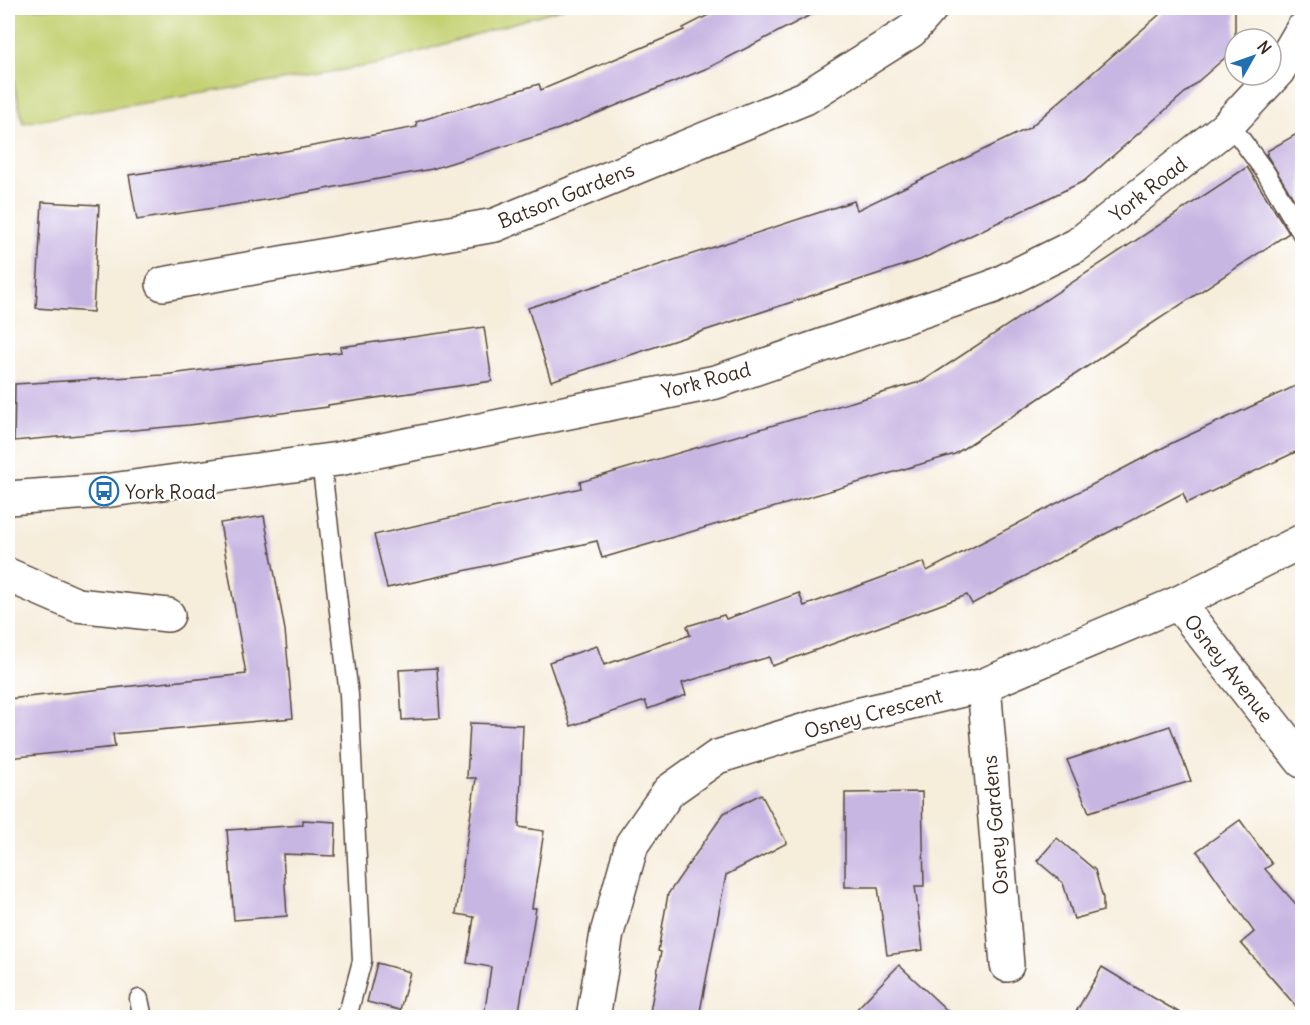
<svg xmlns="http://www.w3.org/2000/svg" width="1310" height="1025" font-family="Delius,sans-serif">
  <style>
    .green { fill: #c4d173; stroke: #807e48; stroke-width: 1.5 }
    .building { fill: #c7b5e2 }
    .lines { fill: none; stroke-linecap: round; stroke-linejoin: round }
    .service-casing { stroke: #57473a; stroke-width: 21 }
    .minor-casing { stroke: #57473a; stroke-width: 36 }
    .service { stroke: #fff; stroke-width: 18 }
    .minor { stroke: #fff; stroke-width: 33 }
    .labels { text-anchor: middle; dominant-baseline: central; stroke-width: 4.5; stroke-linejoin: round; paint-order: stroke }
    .street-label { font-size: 20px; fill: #3b2a1e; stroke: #fff }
    .poi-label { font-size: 20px; fill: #3b2a1e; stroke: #fff; text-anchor: start }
  </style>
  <rect width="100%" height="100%" fill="#fff"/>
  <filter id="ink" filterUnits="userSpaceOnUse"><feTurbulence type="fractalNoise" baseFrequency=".0167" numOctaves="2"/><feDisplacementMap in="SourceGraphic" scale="12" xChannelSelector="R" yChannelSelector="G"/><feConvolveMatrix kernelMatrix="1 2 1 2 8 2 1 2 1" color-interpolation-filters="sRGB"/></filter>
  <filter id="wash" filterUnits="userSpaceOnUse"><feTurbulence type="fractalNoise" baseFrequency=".008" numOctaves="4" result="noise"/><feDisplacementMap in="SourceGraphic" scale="24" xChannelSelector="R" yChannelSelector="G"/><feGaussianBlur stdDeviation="1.35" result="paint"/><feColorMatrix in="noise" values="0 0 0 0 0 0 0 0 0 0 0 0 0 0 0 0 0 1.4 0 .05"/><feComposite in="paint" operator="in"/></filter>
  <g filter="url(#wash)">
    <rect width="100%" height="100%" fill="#f6eddb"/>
    <!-- green -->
    <polygon class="green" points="8,8 563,8 379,64 23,123 8,58"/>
    <g id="blocks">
      <!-- building -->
      <g class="building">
        <polygon points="722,8 824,8 710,67 559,129 432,169 271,199 137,220 129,175 264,155 417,127 416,122 539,84 541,90 684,30 683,28"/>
        <polygon points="1167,8 1235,8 1235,49 1084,181 920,260 551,381 528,308 854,201 857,210 1029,128"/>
        <polygon points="1302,131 1302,213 1266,154 1268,153 1267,151"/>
        <polygon points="1247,167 1289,233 955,454 602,558 597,541 387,588 374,535 581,488 580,482 923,381"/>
        <polygon points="42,202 99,205 93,312 36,308"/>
        <polygon points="484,327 492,381 328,405 328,407 189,425 14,441 15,384 163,375 341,352 340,347"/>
        <polygon points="1302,383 1302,449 1187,503 1183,493 972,604 967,595 772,666 769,657 682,683 686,695 648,709 645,701 571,726 549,662 597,646 604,665 690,635 687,626 724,615 726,619 799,593 804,606 924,562 927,571 1174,442"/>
        <polygon points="264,516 285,630 293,718 113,734 115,747 8,758 8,699 246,674 220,523"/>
        <polygon points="437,668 440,718 402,720 399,670"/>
        <polygon points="470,723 523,725 519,827 544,831 532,908 536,908 518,1017 484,1017 491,967 467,963 474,917 456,914 476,778 467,778"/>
        <polygon points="1170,726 1191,781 1089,812 1067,760"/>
        <polygon points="922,792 924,886 915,886 923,950 887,955 878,887 845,887 845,793"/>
        <polygon points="761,794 787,843 726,875 699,1017 649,1017 661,952 658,951 668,894 724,813"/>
        <polygon points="303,820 336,822 335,856 283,854 287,916 234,920 227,830 303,825"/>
        <polygon points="1240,820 1272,864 1265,869 1302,911 1302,1013 1241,943 1254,932 1197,851"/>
        <polygon points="1057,838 1095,870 1103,898 1103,911 1074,919 1063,883 1037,861"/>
        <polygon points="377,963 410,972 400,1010 367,1002"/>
        <polygon points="899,965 954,1017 849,1017"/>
        <polygon points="1102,967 1140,990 1187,1017 1073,1017"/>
      </g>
    </g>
  </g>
  <g filter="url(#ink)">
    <use href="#blocks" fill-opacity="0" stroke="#57473a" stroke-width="1.5"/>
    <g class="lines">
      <!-- service casing -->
      <g class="service-casing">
        <g id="service">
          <polyline points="1229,123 1266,173 1302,234"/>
          <polyline points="321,461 349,695 362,961 349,1010 343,1018"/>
          <polyline points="139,999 143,1018"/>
        </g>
      </g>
      <!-- minor casing -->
      <g class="minor-casing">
        <g id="minor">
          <polyline points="163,284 495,225 805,98 911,31 931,8"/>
          <polyline points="8,498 104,491 338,459 716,382 992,287 1077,245 1225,128 1278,71 1302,30"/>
          <polyline points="8,575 77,605 168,615"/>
          <polyline points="1178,603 1302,761"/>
          <polyline points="984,685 1007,965"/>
          <polyline points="593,1018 607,933 632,844 669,791 717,757 848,717 984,685 1178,603 1302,541"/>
        </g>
      </g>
      <!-- service -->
      <use href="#service" class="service"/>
      <!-- minor -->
      <use href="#minor" class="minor"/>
    </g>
  </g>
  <!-- icons -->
  <defs>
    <g id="bus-ring" transform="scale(1.5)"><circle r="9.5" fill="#fff" stroke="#1f6fb2" stroke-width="1.5"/><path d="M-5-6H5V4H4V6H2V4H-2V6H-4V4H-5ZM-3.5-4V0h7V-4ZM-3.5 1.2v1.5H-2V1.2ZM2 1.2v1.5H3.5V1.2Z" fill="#1f6fb2"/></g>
  </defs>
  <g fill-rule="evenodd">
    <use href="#bus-ring" x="104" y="491"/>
  </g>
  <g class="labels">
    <!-- street labels -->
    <g class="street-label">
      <text transform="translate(1148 189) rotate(-38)">York Road</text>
      <text transform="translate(566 195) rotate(-22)">Batson Gardens</text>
      <text transform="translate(706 380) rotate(-15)">York Road</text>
      <text transform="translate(1229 668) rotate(52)">Osney Avenue</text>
      <text transform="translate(873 713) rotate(-15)">Osney Crescent</text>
      <text transform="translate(995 825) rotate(-95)">Osney Gardens</text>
    </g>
    <!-- poi labels -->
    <g class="poi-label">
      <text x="125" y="491">York Road</text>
    </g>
  </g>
  <!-- margin -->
  <rect width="1310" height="1025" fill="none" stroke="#fff" stroke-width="30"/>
  <!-- north arrow -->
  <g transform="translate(1253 57) rotate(50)"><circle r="28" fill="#ffffff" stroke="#b1aaa5" stroke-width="1.5"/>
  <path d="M0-4.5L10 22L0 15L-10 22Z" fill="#1f6fb2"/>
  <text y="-9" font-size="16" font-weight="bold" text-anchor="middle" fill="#3b2a1e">N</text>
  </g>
</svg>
